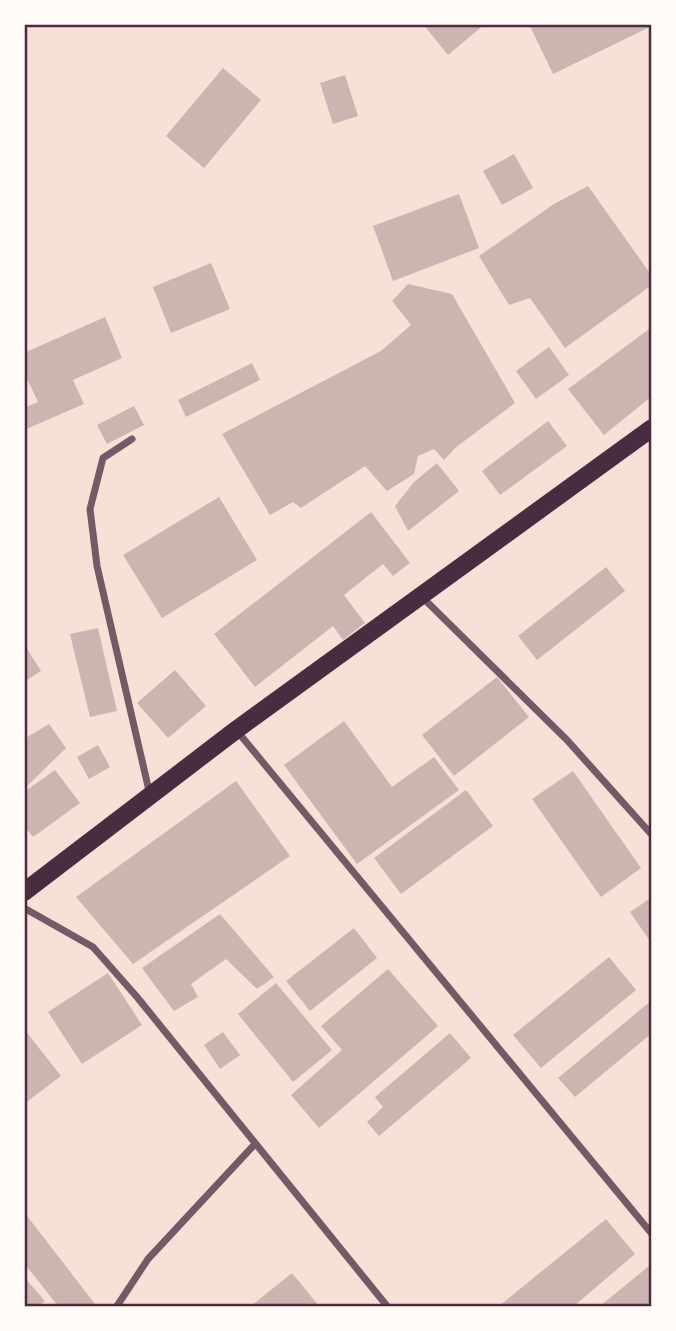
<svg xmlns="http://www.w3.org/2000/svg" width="676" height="1331" font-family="Quicksand,sans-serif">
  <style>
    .building { fill: #ccb4b1 }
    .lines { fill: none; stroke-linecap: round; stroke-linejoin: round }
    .minor { stroke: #755966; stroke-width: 7 }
    .primary { stroke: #4a2c40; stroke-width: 18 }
    .neatline { fill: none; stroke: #4a2c40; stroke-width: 2.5 }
  </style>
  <rect width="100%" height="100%" fill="#f7e1d7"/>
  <!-- building -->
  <g class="building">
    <polygon points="423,24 485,24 448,55"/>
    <polygon points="529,24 652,24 652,26 553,74"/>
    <polygon points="223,68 261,100 204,168 166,136"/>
    <polygon points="345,75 358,116 333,124 320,83"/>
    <polygon points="514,154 533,188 502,205 483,171"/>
    <polygon points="588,186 652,276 652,285 565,348 530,298 509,305 479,256 554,204"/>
    <polygon points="459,194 479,248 393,281 373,226"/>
    <polygon points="211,263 230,309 171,333 153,287"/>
    <polygon points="408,284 452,294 515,403 455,448 444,460 434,449 418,456 414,474 387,491 365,466 301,508 293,502 270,515 222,434 381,351 411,325 392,301"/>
    <polygon points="105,317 122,358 73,380 84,404 24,430 24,408 38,402 24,372 24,353"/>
    <polygon points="652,327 652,396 604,435 568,389"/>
    <polygon points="549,347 569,375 536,399 516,371"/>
    <polygon points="252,363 260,380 186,417 178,400"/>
    <polygon points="134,406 144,425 107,444 97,425"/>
    <polygon points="548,421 567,446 500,495 482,471"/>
    <polygon points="437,463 459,491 408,531 395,506 414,482"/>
    <polygon points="219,497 257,560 162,618 123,555"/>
    <polygon points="371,512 410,563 393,576 383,564 344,595 365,623 343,640 333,626 255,687 214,634"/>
    <polygon points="606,567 625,591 537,660 518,636"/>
    <polygon points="98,628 117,711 90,717 70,634"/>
    <polygon points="24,644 41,671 24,682"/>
    <polygon points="175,670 206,706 168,738 137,703"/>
    <polygon points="497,677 529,717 454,776 422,735"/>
    <polygon points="344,721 392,787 434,757 459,790 357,864 284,765"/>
    <polygon points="49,724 66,748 24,789 24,739"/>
    <polygon points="98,745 110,767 89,779 77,757"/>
    <polygon points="55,770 80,803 33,837 24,826 24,792"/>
    <polygon points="573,771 641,868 601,897 532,799"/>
    <polygon points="236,781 290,856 133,964 76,897"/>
    <polygon points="466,790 493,826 401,894 374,858"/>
    <polygon points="652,897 652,944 630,912"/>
    <polygon points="220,914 274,977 257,989 226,959 191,984 198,997 174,1011 142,968"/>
    <polygon points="354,928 377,958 310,1011 286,981"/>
    <polygon points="609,957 636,990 541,1068 513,1035"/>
    <polygon points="388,969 438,1026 319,1128 291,1095 342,1050 321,1026"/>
    <polygon points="108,973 142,1025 82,1064 48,1012"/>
    <polygon points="276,983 332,1050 293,1082 238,1014"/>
    <polygon points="652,1000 652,1033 575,1097 558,1078"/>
    <polygon points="24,1029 61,1076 24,1104"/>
    <polygon points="223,1032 240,1055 220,1069 204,1045"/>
    <polygon points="450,1033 471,1058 379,1136 367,1122 383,1107 375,1097"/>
    <polygon points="24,1212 95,1304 92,1306 58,1306 24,1263"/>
    <polygon points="606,1219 635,1254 574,1306 499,1306"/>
    <polygon points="649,1266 652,1269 652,1306 600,1306"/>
    <polygon points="292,1273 319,1306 251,1306"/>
    <polygon points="24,1277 45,1301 39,1306 24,1306"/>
  </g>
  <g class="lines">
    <!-- minor -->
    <g class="minor">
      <polyline points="132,439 103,458 90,509 97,566 150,795"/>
      <polyline points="421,596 567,740 652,835"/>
      <polyline points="237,731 652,1234"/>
      <polyline points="24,908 93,947 137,997 387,1306"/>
      <polyline points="117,1306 148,1259 255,1144"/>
    </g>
    <!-- primary -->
    <polyline class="primary" points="24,892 236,730 652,428"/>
  </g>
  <!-- border -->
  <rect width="676" height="1331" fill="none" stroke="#fffaf5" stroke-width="52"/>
  <rect x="26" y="26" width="624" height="1279" class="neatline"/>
</svg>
